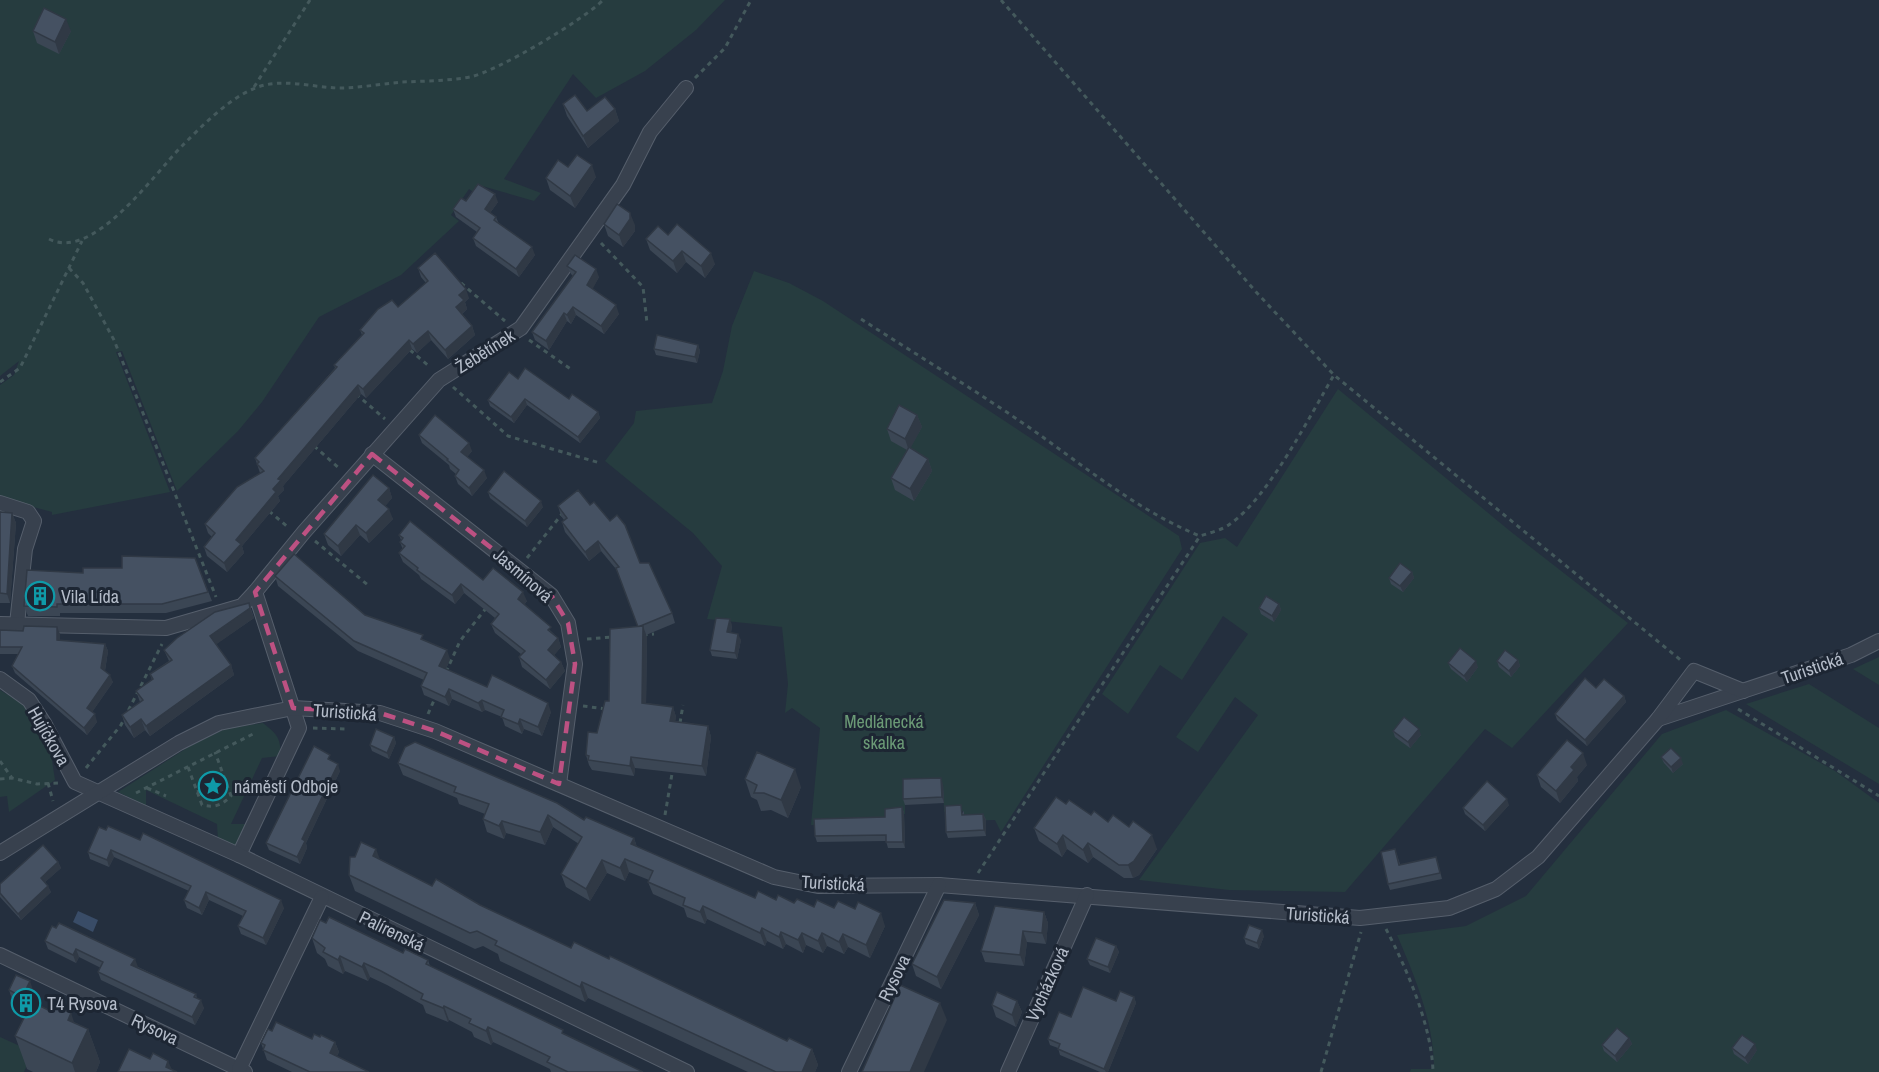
<svg xmlns="http://www.w3.org/2000/svg" width="1879" height="1072" font-family="'Archivo Narrow',sans-serif">
  <style>
    .green { fill: #263c3f }
    .water { fill: #394c67 }
    .lines { fill: none; stroke-linecap: round; stroke-linejoin: round }
    .minor-casing { stroke: #565f6c; stroke-width: 16 }
    .path { stroke: #44595c; stroke-width: 3; stroke-dasharray: 4.5 4.5; stroke-linecap: butt }
    .minor { stroke: #38414e; stroke-width: 14 }
    .wall { fill: #3b4654 }
    .shaded-wall { fill: #303945 }
    .building { fill: #455162; stroke: #303945; stroke-width: 1.5 }
    .marked { fill: none; stroke: #bd5182; stroke-width: 4.5; stroke-dasharray: 12 8; stroke-linejoin: round }
    .labels { text-anchor: middle; dominant-baseline: central; stroke-width: 6; stroke-linejoin: round; paint-order: stroke }
    .street-label { font-size: 18px; fill: #b4bcc9; stroke: #1d2633 }
    .poi-label { font-size: 18px; fill: #b4bcc9; stroke: #1d2633; text-anchor: start }
    .park-label { font-size: 18px; fill: #6b9a76; stroke: #1d2633 }
  </style>
  <rect width="100%" height="100%" fill="#242f3e"/>
  <!-- green -->
  <g class="green">
    <polygon points="0,0 725,0 696,30 645,71 596,98 573,74 504,179 541,193 534,201 482,186 476,194 469,189 451,215 459,221 401,275 319,317 262,402 238,431 177,491 122,351 116,352 170,492 52,515 52,512 0,498 0,385 14,375 19,361 0,376"/>
    <polygon points="754,271 789,283 823,301 1179,536 1182,549 1001,832 995,820 964,821 963,811 944,812 943,785 905,786 905,814 888,814 881,824 811,825 820,728 792,708 785,713 788,684 782,627 707,619 722,566 693,533 605,461 634,423 636,411 712,403 723,371 732,326"/>
    <polygon points="1338,389 1510,531 1628,623 1512,748 1485,729 1345,892 1229,890 1139,880 1258,715 1235,697 1198,752 1176,737 1248,634 1223,616 1182,680 1160,665 1128,714 1102,694 1200,543 1225,538 1237,547"/>
    <polygon points="1879,657 1879,685 1853,669"/>
    <polygon points="1809,684 1879,728 1879,784 1746,704"/>
    <polygon points="0,690 26,706 50,748 55,780 9,812 7,796 0,797"/>
    <path d="M1726 710 1835 771 1879 803V1072H1410L1411 1069H1434C1434 1022 1415 977 1397 935L1466 926 1526 896 1662 734Z"/>
    <path d="M263 723C276 733 282 739 280 756L262 758 231 824H247L234 848 218 840 217 824 146 790V806L118 792 190 746 225 729Z"/>
    <polygon points="0,1037 33,1052 24,1072 0,1072"/>
  </g>
  <!-- water -->
  <polygon class="water" points="78,911 98,920 93,932 73,922"/>
  <g class="lines">
    <!-- minor casing -->
    <g class="minor-casing">
      <g id="minor">
        <polyline points="372,454 551,595 568,623 575,664 559,784"/>
        <polyline points="0,503 28,512 34,521 25,549 17,624"/>
        <polyline points="255,592 304,532 439,380 521,328 623,185 650,132 686,88"/>
        <polyline points="0,624 166,628 242,606 255,592 299,728 239,855"/>
        <polyline points="0,679 29,700 44,723 75,782 239,855 687,1072"/>
        <polyline points="1658,719 1851,655 1879,641"/>
        <polyline points="0,853 179,743 219,723 293,708 380,713 435,731 774,877 818,886 939,885 1360,918 1449,908 1496,889 1538,857 1658,719 1694,671 1743,691"/>
        <polyline points="0,955 245,1072"/>
        <polyline points="239,1069 322,897"/>
        <polyline points="849,1072 939,885"/>
        <polyline points="1008,1072 1087,895"/>
      </g>
    </g>
    <!-- path -->
    <g class="path">
      <polyline points="1001,0 1257,293 1334,375 1683,662"/>
      <polyline points="695,78 725,48 751,0"/>
      <polyline points="254,87 310,0"/>
      <path d="M49 239C93 262 154 174 182 146 202 126 227 100 253 89 279 77 310 87 338 88 359 88 381 84 402 82 424 81 448 81 470 77 496 72 585 19 603 0"/>
      <polyline points="601,243 643,287 647,323"/>
      <polyline points="69,268 83,283 114,340 216,597"/>
      <polyline points="461,283 505,321"/>
      <path d="M861 319C917 355 975 390 1030 428 1084 466 1138 511 1200 536 1209 533 1222 530 1230 524 1269 497 1309 417 1334 375"/>
      <polyline points="529,340 572,370"/>
      <polyline points="410,350 430,367"/>
      <polyline points="0,382 20,368 82,241"/>
      <polyline points="453,387 508,436 600,463"/>
      <polyline points="356,394 385,419"/>
      <polyline points="314,446 340,469"/>
      <polyline points="269,511 289,528"/>
      <polyline points="315,541 369,586"/>
      <polyline points="527,558 562,514"/>
      <polyline points="643,635 654,634"/>
      <polyline points="587,639 613,637"/>
      <polyline points="446,672 460,641 487,607"/>
      <polyline points="583,706 606,709"/>
      <polyline points="1738,709 1879,796"/>
      <polyline points="428,714 435,698"/>
      <polyline points="680,723 683,705"/>
      <polyline points="313,728 348,729"/>
      <polyline points="0,761 12,778 37,784 59,783"/>
      <path d="M188 767 202 805C215 808 222 805 231 796L215 752"/>
      <polyline points="86,768 121,725 162,644"/>
      <polyline points="0,779 12,778"/>
      <polyline points="48,783 53,801"/>
      <polyline points="147,788 166,796"/>
      <polyline points="197,792 225,781"/>
      <polyline points="136,793 253,734"/>
      <polyline points="665,815 673,768"/>
      <polyline points="978,873 1200,536"/>
      <path d="M1386 929C1407 969 1432 1027 1433 1072"/>
      <polyline points="1321,1072 1361,932"/>
    </g>
    <!-- minor -->
    <use href="#minor" class="minor"/>
  </g>
  <!-- wall -->
  <g class="wall">
    <polygon points="33,31 71,31 59,54 37,43"/>
    <polygon points="563,104 587,111 615,109 619,121 588,148 567,116"/>
    <polygon points="568,167 596,177 575,208 550,190 546,178"/>
    <polygon points="466,201 498,202 490,213 496,217 499,224 535,255 519,277 476,246 473,238 477,232 456,217 453,209"/>
    <polygon points="604,224 635,225 635,231 623,247 608,236"/>
    <polygon points="668,235 715,264 705,278 686,262 677,273 650,250 646,239"/>
    <polygon points="567,266 599,277 592,289 619,314 604,334 576,315 571,324 567,321 549,350 535,340 532,332 573,276 571,274"/>
    <polygon points="418,268 469,298 465,302 467,309 462,314 472,326 475,335 448,359 431,340 417,353 412,349 366,398 361,394 283,486 284,490 278,496 280,501 242,546 244,553 227,572 207,556 204,547 212,537 208,533 205,524 260,473 255,458 335,368 334,365 362,335 360,330 398,307 426,283 421,277"/>
    <polygon points="698,345 700,351 697,363 656,355 654,349"/>
    <polygon points="518,379 569,399 598,412 600,418 580,443 527,405 514,423 490,406 488,400"/>
    <polygon points="917,415 922,427 910,448 928,459 932,471 914,501 895,490 891,478 907,450 891,441 887,429"/>
    <polygon points="419,435 472,451 467,457 487,478 472,496 458,484 455,476 456,474 450,469 449,465 422,443"/>
    <polygon points="389,488 392,498 385,506 393,519 369,543 360,535 341,556 328,545 324,534"/>
    <polygon points="488,492 543,507 527,527 490,498"/>
    <polygon points="590,505 640,563 672,613 675,623 646,635 647,637 646,703 673,707 676,717 675,721 708,726 711,737 706,776 635,768 634,776 592,770 589,765 586,755 597,733 638,627 616,569 601,551 589,561 565,532 562,522 564,520 561,516 558,506"/>
    <polygon points="0,512 12,513 16,523 10,603 0,603"/>
    <polygon points="399,535 483,580 527,601 524,605 558,638 561,647 554,655 561,662 565,671 550,689 522,667 519,657 521,654 495,633 491,624 495,618 464,593 455,604 421,579 419,575 403,562 399,553 403,550 400,542 401,540"/>
    <polygon points="195,558 212,601 166,613 60,613 60,616 28,616 24,606 122,568"/>
    <polygon points="1412,572 1414,578 1403,592 1391,584 1389,578"/>
    <polygon points="275,576 425,641 450,659 446,669 487,687 551,712 542,736 524,729 522,734 505,726 502,717 485,710 482,712 452,699 449,706 424,695 421,686 424,680 358,651 278,586"/>
    <polygon points="249,603 254,618 216,644 231,665 234,675 150,736 145,730 134,738 125,725 122,715 140,702 136,691 152,680 150,674 169,661 164,650"/>
    <polygon points="1279,604 1281,610 1274,622 1261,614 1259,608"/>
    <polygon points="732,625 731,633 741,640 737,659 712,656 710,650"/>
    <polygon points="0,630 60,634 60,640 105,644 108,651 105,671 113,682 92,712 97,722 87,735 15,673 12,666 18,654 0,654"/>
    <polygon points="1518,660 1520,666 1511,677 1499,667 1497,661"/>
    <polygon points="1448,663 1478,667 1467,682 1451,669"/>
    <polygon points="1596,688 1624,696 1626,702 1587,746 1557,720 1555,714"/>
    <polygon points="1393,731 1421,735 1410,748 1395,737"/>
    <polygon points="394,737 396,743 389,759 372,751 370,745"/>
    <polygon points="1661,757 1683,764 1673,773 1664,763"/>
    <polygon points="332,761 340,771 306,843 307,848 300,864 269,850 266,843"/>
    <polygon points="398,763 584,820 634,838 637,847 755,898 776,900 814,907 834,908 885,926 870,958 848,947 844,954 827,946 823,953 806,945 803,953 786,944 783,949 767,941 765,946 707,919 705,924 687,917 684,908 653,894 648,882 649,880 629,872 625,881 607,873 590,901 566,887 561,874 579,844 553,827 545,845 506,833 504,839 487,832 483,819 485,814 459,804 457,798 403,775"/>
    <polygon points="1587,765 1577,777 1578,781 1560,803 1541,787 1537,775"/>
    <polygon points="745,779 801,787 788,818 771,810 761,811 757,800 751,797"/>
    <polygon points="943,784 944,803 905,805 903,799"/>
    <polygon points="1066,804 1091,815 1108,822 1157,849 1139,875 1133,878 1124,878 1093,857 1088,863 1067,849 1062,857 1039,841 1034,828"/>
    <polygon points="1509,805 1485,831 1465,814 1463,808"/>
    <polygon points="902,807 904,813 905,848 888,848 886,841 817,842 815,836 885,817"/>
    <polygon points="964,811 964,815 983,814 986,820 986,836 948,838 946,832"/>
    <polygon points="99,827 284,908 266,945 241,934 238,926 243,916 209,900 202,915 187,908 184,900 189,891 114,857 109,867 90,859 88,852"/>
    <polygon points="1395,849 1400,864 1438,863 1442,879 1390,890 1388,884"/>
    <polygon points="355,857 380,859 432,886 480,905 571,948 609,959 787,1041 812,1049 818,1065 815,1072 748,1072 588,998 585,1002 500,961 498,954 483,946 475,949 355,891 349,875"/>
    <polygon points="58,862 61,868 45,882 51,892 21,920 0,897 0,884"/>
    <polygon points="975,903 979,915 941,989 916,976 912,964"/>
    <polygon points="1044,912 1048,923 1046,944 1027,942 1024,966 985,962 981,951"/>
    <polygon points="1264,936 1259,949 1246,944 1244,938"/>
    <polygon points="312,938 403,953 428,960 430,966 565,1035 643,1072 551,1072 550,1069 493,1042 491,1045 474,1037 472,1032 449,1020 448,1022 426,1013 423,1005 387,985 370,977 368,981 345,971 343,974 328,966 325,959 317,953"/>
    <polygon points="45,941 138,967 196,994 197,999 204,1008 195,1025 101,980 98,972 101,968 79,957 76,963 48,949"/>
    <polygon points="1116,946 1119,952 1110,973 1090,965 1087,959"/>
    <polygon points="9,990 36,999 34,1003 88,1029 100,1062 96,1072 33,1072 27,1069 15,1036 26,1013 15,1008"/>
    <polygon points="1134,997 1136,1003 1108,1072 1100,1072 1060,1055 1058,1048 1050,1045 1048,1039 1071,1017 1116,1001"/>
    <polygon points="1017,1001 1022,1012 1016,1027 996,1017 992,1005"/>
    <polygon points="272,1031 312,1039 320,1037 335,1042 339,1052 337,1056 369,1072 292,1072 267,1060 261,1043"/>
    <polygon points="1629,1038 1632,1044 1617,1062 1604,1051 1602,1045"/>
    <polygon points="1732,1048 1757,1050 1748,1064 1734,1054"/>
  </g>
  <!-- shaded-wall -->
  <g class="shaded-wall">
    <polygon points="66,19 71,31 59,54 55,42"/>
    <polygon points="615,109 619,121 588,148 583,136"/>
    <polygon points="592,165 596,177 575,208 570,196"/>
    <polygon points="495,194 498,202 487,217 485,209"/>
    <polygon points="630,213 635,225 635,231 623,247 619,235"/>
    <polygon points="532,247 535,255 519,277 516,269"/>
    <polygon points="682,251 686,262 677,273 673,261"/>
    <polygon points="711,253 715,264 705,278 701,266"/>
    <polygon points="596,269 599,277 590,294 587,285"/>
    <polygon points="466,289 469,298 465,302 467,309 459,316 456,307 459,295"/>
    <polygon points="616,305 619,314 604,334 601,326"/>
    <polygon points="573,307 576,315 571,324 567,315"/>
    <polygon points="564,313 567,321 549,350 546,341"/>
    <polygon points="472,326 475,335 448,359 445,350"/>
    <polygon points="428,331 431,340 417,353 413,344"/>
    <polygon points="409,340 412,349 366,398 363,389"/>
    <polygon points="698,345 700,351 697,363 695,357"/>
    <polygon points="358,385 361,394 283,486 284,490 278,496 280,501 242,546 244,553 227,572 224,563 236,540 278,479"/>
    <polygon points="525,399 527,405 514,423 511,417"/>
    <polygon points="598,412 600,418 580,443 578,437"/>
    <polygon points="917,415 922,427 909,451 905,439"/>
    <polygon points="469,443 472,451 464,461 461,452"/>
    <polygon points="928,459 932,471 914,501 910,489"/>
    <polygon points="484,470 487,478 472,496 469,488"/>
    <polygon points="389,488 392,498 382,510 378,500"/>
    <polygon points="541,501 543,507 527,527 525,521"/>
    <polygon points="389,509 393,519 369,543 366,533"/>
    <polygon points="12,513 16,523 10,603 7,594"/>
    <polygon points="356,525 360,535 341,556 338,546"/>
    <polygon points="598,541 601,551 589,561 585,552"/>
    <polygon points="1412,572 1414,578 1403,592 1400,586"/>
    <polygon points="461,584 464,593 455,604 452,595"/>
    <polygon points="523,592 527,601 521,608 518,599"/>
    <polygon points="1279,604 1281,610 1274,622 1272,616"/>
    <polygon points="250,608 254,618 214,646 210,636"/>
    <polygon points="730,619 732,625 730,638 727,632"/>
    <polygon points="643,626 647,637 646,713 642,703"/>
    <polygon points="57,627 60,634 60,648 57,640"/>
    <polygon points="738,634 741,640 737,659 735,653"/>
    <polygon points="558,638 561,647 551,659 548,650"/>
    <polygon points="105,644 108,651 104,676 101,668"/>
    <polygon points="447,650 450,659 443,676 439,666"/>
    <polygon points="1518,660 1520,666 1511,677 1509,671"/>
    <polygon points="1476,661 1478,667 1467,682 1464,676"/>
    <polygon points="561,662 565,671 550,689 546,680"/>
    <polygon points="231,665 234,675 150,736 146,726"/>
    <polygon points="110,675 113,682 90,715 87,708"/>
    <polygon points="449,689 452,699 449,706 445,697"/>
    <polygon points="1624,696 1626,702 1587,746 1585,740"/>
    <polygon points="482,700 485,710 482,712 478,703"/>
    <polygon points="548,703 551,712 542,736 538,727"/>
    <polygon points="673,707 676,717 674,731 670,721"/>
    <polygon points="95,714 97,722 87,735 84,728"/>
    <polygon points="141,719 145,730 134,738 130,727"/>
    <polygon points="520,719 524,729 522,734 518,724"/>
    <polygon points="708,726 711,737 706,776 702,766"/>
    <polygon points="1419,729 1421,735 1410,748 1408,742"/>
    <polygon points="394,737 396,743 389,759 387,753"/>
    <polygon points="1583,753 1587,765 1577,777 1578,781 1560,803 1556,791 1571,767"/>
    <polygon points="631,757 635,768 634,776 630,766"/>
    <polygon points="1681,758 1683,764 1673,773 1671,767"/>
    <polygon points="338,764 340,771 306,843 307,848 300,864 297,857 302,839"/>
    <polygon points="795,769 801,787 788,818 781,800"/>
    <polygon points="941,778 943,784 944,803 942,797"/>
    <polygon points="1507,799 1509,805 1485,831 1483,825"/>
    <polygon points="902,807 904,813 905,848 903,842"/>
    <polygon points="983,814 986,820 986,836 984,830"/>
    <polygon points="548,815 553,827 545,845 540,832"/>
    <polygon points="502,821 506,833 504,839 499,826"/>
    <polygon points="1063,835 1067,849 1062,857 1057,844"/>
    <polygon points="1152,835 1157,849 1139,875 1133,878 1128,865"/>
    <polygon points="634,838 638,851 631,844"/>
    <polygon points="1088,843 1093,857 1088,863 1083,850"/>
    <polygon points="376,849 382,865 373,856"/>
    <polygon points="111,850 114,857 109,867 107,860"/>
    <polygon points="625,859 629,872 625,881 620,868"/>
    <polygon points="602,860 607,873 590,901 586,889"/>
    <polygon points="58,862 61,868 43,884 41,878"/>
    <polygon points="48,886 51,892 21,920 18,914"/>
    <polygon points="206,892 209,900 202,915 199,908"/>
    <polygon points="281,900 284,908 266,945 263,938"/>
    <polygon points="975,903 979,915 941,989 937,977"/>
    <polygon points="703,906 707,919 705,924 700,912"/>
    <polygon points="1044,912 1048,923 1046,944 1042,933"/>
    <polygon points="881,913 885,926 870,958 866,945"/>
    <polygon points="762,928 767,941 765,946 760,933"/>
    <polygon points="1262,930 1264,936 1259,949 1257,943"/>
    <polygon points="1023,931 1027,942 1024,966 1020,955"/>
    <polygon points="781,932 786,944 783,949 779,937"/>
    <polygon points="802,933 806,945 803,953 798,940"/>
    <polygon points="822,933 827,946 823,953 818,941"/>
    <polygon points="843,934 848,947 844,954 839,942"/>
    <polygon points="1116,946 1119,952 1110,973 1108,967"/>
    <polygon points="76,949 79,957 76,963 73,955"/>
    <polygon points="340,956 345,971 343,974 338,960"/>
    <polygon points="135,959 138,967 134,973 131,965"/>
    <polygon points="364,963 370,977 368,981 362,967"/>
    <polygon points="30,981 36,999 29,1014 22,997"/>
    <polygon points="582,982 588,998 585,1002 580,987"/>
    <polygon points="1134,997 1136,1003 1108,1072 1106,1072 1104,1069"/>
    <polygon points="201,1000 204,1008 195,1025 192,1017"/>
    <polygon points="1017,1001 1022,1012 1016,1027 1012,1015"/>
    <polygon points="940,1003 947,1020 924,1072 910,1072"/>
    <polygon points="444,1006 449,1020 448,1022 443,1008"/>
    <polygon points="71,1013 81,1043 88,1029 100,1062 96,1072 75,1072 72,1063 68,1020"/>
    <polygon points="488,1027 493,1042 491,1045 486,1031"/>
    <polygon points="1629,1038 1632,1044 1617,1062 1615,1056"/>
    <polygon points="335,1042 339,1052 333,1063 330,1053"/>
    <polygon points="1755,1044 1757,1050 1748,1064 1745,1058"/>
    <polygon points="812,1049 818,1065 815,1072 802,1072"/>
    <polygon points="168,1061 173,1072 166,1067"/>
  </g>
  <!-- building -->
  <g class="building">
    <polygon points="44,8 66,19 55,42 33,31"/>
    <polygon points="575,95 587,111 605,97 615,109 583,136 563,104"/>
    <polygon points="577,155 592,165 570,196 546,178 558,160 568,167"/>
    <polygon points="478,184 495,194 485,209 496,217 494,220 532,247 516,269 473,238 480,228 453,209 461,198 466,201"/>
    <polygon points="617,204 630,213 630,219 619,235 604,224"/>
    <polygon points="677,224 711,253 701,266 682,251 673,261 646,239 658,226 668,235"/>
    <polygon points="435,253 466,289 459,295 464,300 456,307 472,326 445,350 428,331 413,344 409,340 363,389 358,385 278,479 281,480 273,489 276,492 236,540 241,544 224,563 204,547 215,533 205,524 237,487 264,471 257,464 259,462 255,458 337,367 334,365 364,333 360,330 378,309 392,300 398,307 428,281 418,268"/>
    <polygon points="575,255 596,269 587,285 616,305 601,326 573,307 567,315 564,313 546,341 532,332 576,272 567,266"/>
    <polygon points="657,335 698,345 695,357 654,349"/>
    <polygon points="525,368 569,399 572,394 598,412 578,437 525,399 511,417 488,400 509,372 518,379"/>
    <polygon points="899,405 917,415 905,439 887,429"/>
    <polygon points="435,415 469,443 461,452 484,470 469,488 455,476 459,470 447,460 448,459 419,435"/>
    <polygon points="909,447 928,459 910,489 891,478"/>
    <polygon points="504,471 541,501 525,521 488,492"/>
    <polygon points="373,475 389,488 378,500 389,509 366,533 356,525 338,546 324,534"/>
    <polygon points="578,490 590,505 594,502 610,521 617,515 625,525 640,563 649,563 672,613 638,627 616,568 619,567 598,541 585,552 562,522 567,518 558,506"/>
    <polygon points="0,512 12,513 7,594 0,593"/>
    <polygon points="410,521 483,580 493,568 523,592 518,599 551,627 548,630 558,638 548,650 561,662 546,680 519,657 525,651 491,624 499,614 461,584 452,595 417,570 418,568 399,553 405,546 400,542 403,538 399,535"/>
    <polygon points="294,554 365,615 423,635 421,639 447,650 439,666 487,687 492,675 548,703 538,727 520,719 518,724 501,717 504,710 482,700 478,703 449,689 445,697 421,686 427,673 354,641 275,576"/>
    <polygon points="122,556 195,558 208,592 162,604 57,604 57,607 24,606 27,570 83,573 83,568 122,568"/>
    <polygon points="1400,563 1412,572 1400,586 1389,578"/>
    <polygon points="1266,596 1279,604 1272,616 1259,608"/>
    <polygon points="249,603 250,608 210,636 231,665 146,726 141,719 130,727 122,715 143,700 136,691 153,679 150,674 172,660 164,650 177,638 215,612"/>
    <polygon points="716,618 730,619 727,632 738,634 735,653 710,650"/>
    <polygon points="24,626 57,627 57,640 105,644 101,668 110,675 87,708 95,714 84,728 12,666 22,647 0,647 0,630 23,631"/>
    <polygon points="643,626 642,703 673,707 670,721 708,726 702,766 631,757 630,766 588,760 589,756 586,755 588,732 597,733 605,701 609,701 610,629"/>
    <polygon points="1460,648 1476,661 1464,676 1448,663"/>
    <polygon points="1505,650 1518,660 1509,671 1497,661"/>
    <polygon points="1585,678 1596,688 1604,679 1624,696 1585,740 1555,714"/>
    <polygon points="1404,717 1419,729 1408,742 1393,731"/>
    <polygon points="376,729 394,737 387,753 370,745"/>
    <polygon points="1567,740 1583,753 1571,767 1574,770 1556,791 1537,775"/>
    <polygon points="415,742 557,803 584,820 586,817 634,838 631,844 755,898 758,891 776,900 778,895 794,903 797,899 814,907 817,900 834,908 838,901 855,909 858,902 881,913 866,945 843,934 839,942 822,933 818,941 802,933 798,940 781,932 779,937 762,928 760,933 703,906 700,912 683,905 685,898 648,882 653,871 625,859 620,868 602,860 586,889 561,874 582,837 548,815 540,832 502,821 499,826 483,819 489,804 454,792 456,787 398,763 405,747"/>
    <polygon points="314,746 330,755 328,759 338,764 302,839 305,841 297,857 266,843"/>
    <polygon points="1671,748 1681,758 1671,767 1661,757"/>
    <polygon points="757,752 795,769 781,800 764,793 754,793 757,785 745,779"/>
    <polygon points="941,778 942,797 903,799 903,779"/>
    <polygon points="1487,781 1507,799 1483,825 1463,808"/>
    <polygon points="1056,797 1066,804 1069,800 1091,815 1094,811 1108,822 1113,815 1129,827 1133,821 1152,835 1134,861 1128,865 1119,865 1088,843 1083,850 1063,835 1057,844 1034,828"/>
    <polygon points="961,805 962,815 983,814 984,830 946,832 945,806"/>
    <polygon points="902,807 903,842 886,842 886,835 815,836 814,819 885,817 885,809"/>
    <polygon points="108,826 140,840 143,833 281,900 263,938 238,926 246,911 206,892 199,908 184,900 191,886 111,850 107,860 88,852 99,827 106,830"/>
    <polygon points="361,842 376,849 373,856 432,886 436,879 480,905 571,948 574,942 609,959 610,956 787,1041 789,1038 812,1049 802,1072 776,1072 582,982 580,987 495,945 497,941 477,931 470,933 349,875 350,857 355,857"/>
    <polygon points="43,845 58,862 41,878 48,886 18,914 0,893 0,884"/>
    <polygon points="1395,849 1399,865 1436,857 1440,873 1388,884 1381,852"/>
    <polygon points="944,900 975,903 937,977 912,964"/>
    <polygon points="995,906 1044,912 1042,933 1023,931 1020,955 981,951"/>
    <polygon points="329,917 403,953 405,949 428,960 426,964 563,1030 562,1033 643,1072 568,1072 547,1062 550,1057 488,1027 486,1031 469,1023 471,1019 444,1006 443,1008 421,999 423,994 381,971 364,963 362,967 340,956 338,960 323,952 325,948 312,938 320,920 326,923"/>
    <polygon points="59,923 135,959 131,965 196,994 194,997 201,1000 192,1017 98,972 103,962 76,949 73,955 45,941 52,926 56,928"/>
    <polygon points="1249,925 1262,930 1257,943 1244,938"/>
    <polygon points="1096,938 1116,946 1108,967 1087,959"/>
    <polygon points="16,975 30,981 22,997 9,990"/>
    <polygon points="900,985 940,1003 910,1072 862,1072"/>
    <polygon points="1083,987 1116,1001 1120,991 1134,997 1104,1069 1058,1049 1060,1044 1048,1039 1059,1012 1071,1017"/>
    <polygon points="997,992 1017,1001 1012,1015 992,1005"/>
    <polygon points="32,1002 52,1012 54,1005 71,1013 68,1020 88,1029 72,1063 15,1036"/>
    <polygon points="276,1022 312,1039 314,1034 320,1037 321,1035 335,1042 330,1053 369,1072 310,1072 263,1050 265,1045 261,1043 268,1029 272,1031"/>
    <polygon points="1617,1028 1629,1038 1615,1056 1602,1045"/>
    <polygon points="1742,1035 1755,1044 1745,1058 1732,1048"/>
    <polygon points="129,1049 150,1059 153,1053 168,1061 166,1067 177,1072 118,1072"/>
  </g>
  <!-- marked area -->
  <path class="marked" d="M372 454 551 595 568 623 575 664 559 784 435 731 380 713 293 708 255 592Z"/>
  <!-- icons -->
  <defs>
    <g id="building-ring" transform="scale(1.5)"><circle r="9.5" fill="#1d2633" stroke="#0f9aa8" stroke-width="1.5"/><path d="M-4-6H4V6H1V3H-1V6H-4ZM-2.5-4.3h1.7v1.8h-1.7ZM.8-4.3h1.7v1.8H.8ZM-2.5-1h1.7V.8h-1.7ZM.8-1h1.7V.8H.8Z" fill="#0f9aa8"/></g>
    <g id="sight-ring" transform="scale(1.5)"><circle r="9.5" fill="#1d2633" stroke="#0f9aa8" stroke-width="1.5"/><path d="M0-6L1.8-2.2L6-1.7L2.9 1.2L3.7 5.4L0 3.3L-3.7 5.4L-2.9 1.2L-6-1.7L-1.8-2.2Z" fill="#0f9aa8"/></g>
  </defs>
  <g fill-rule="evenodd">
    <use href="#building-ring" x="40" y="596"/>
    <use href="#sight-ring" x="213" y="786"/>
    <use href="#building-ring" x="26" y="1003"/>
  </g>
  <g class="labels">
    <!-- street labels -->
    <g class="street-label">
      <text transform="translate(485 351) rotate(-32)">Žebětínek</text>
      <text transform="translate(523 575) rotate(41)">Jasmínová</text>
      <text transform="translate(1812 668) rotate(-19)">Turistická</text>
      <text transform="translate(345 712) rotate(4)">Turistická</text>
      <text transform="translate(49 736) rotate(60)">Hujíčkova</text>
      <text transform="translate(833 883) rotate(3)">Turistická</text>
      <text transform="translate(1318 915) rotate(4)">Turistická</text>
      <text transform="translate(392 931) rotate(26)">Palírenská</text>
      <text transform="translate(894 978) rotate(-64)">Rysova</text>
      <text transform="translate(1047 984) rotate(-66)">Vycházková</text>
      <text transform="translate(155 1029) rotate(25)">Rysova</text>
    </g>
    <!-- poi labels -->
    <g class="poi-label">
      <text x="61" y="596">Vila Lída</text>
      <text x="234" y="786">náměstí Odboje</text>
      <text x="47" y="1003">T4 Rysova</text>
    </g>
    <!-- park labels -->
    <g class="park-label">
      <text x="884" y="721">Medlánecká<tspan x="884" dy="21">skalka</tspan></text>
    </g>
  </g>
</svg>
